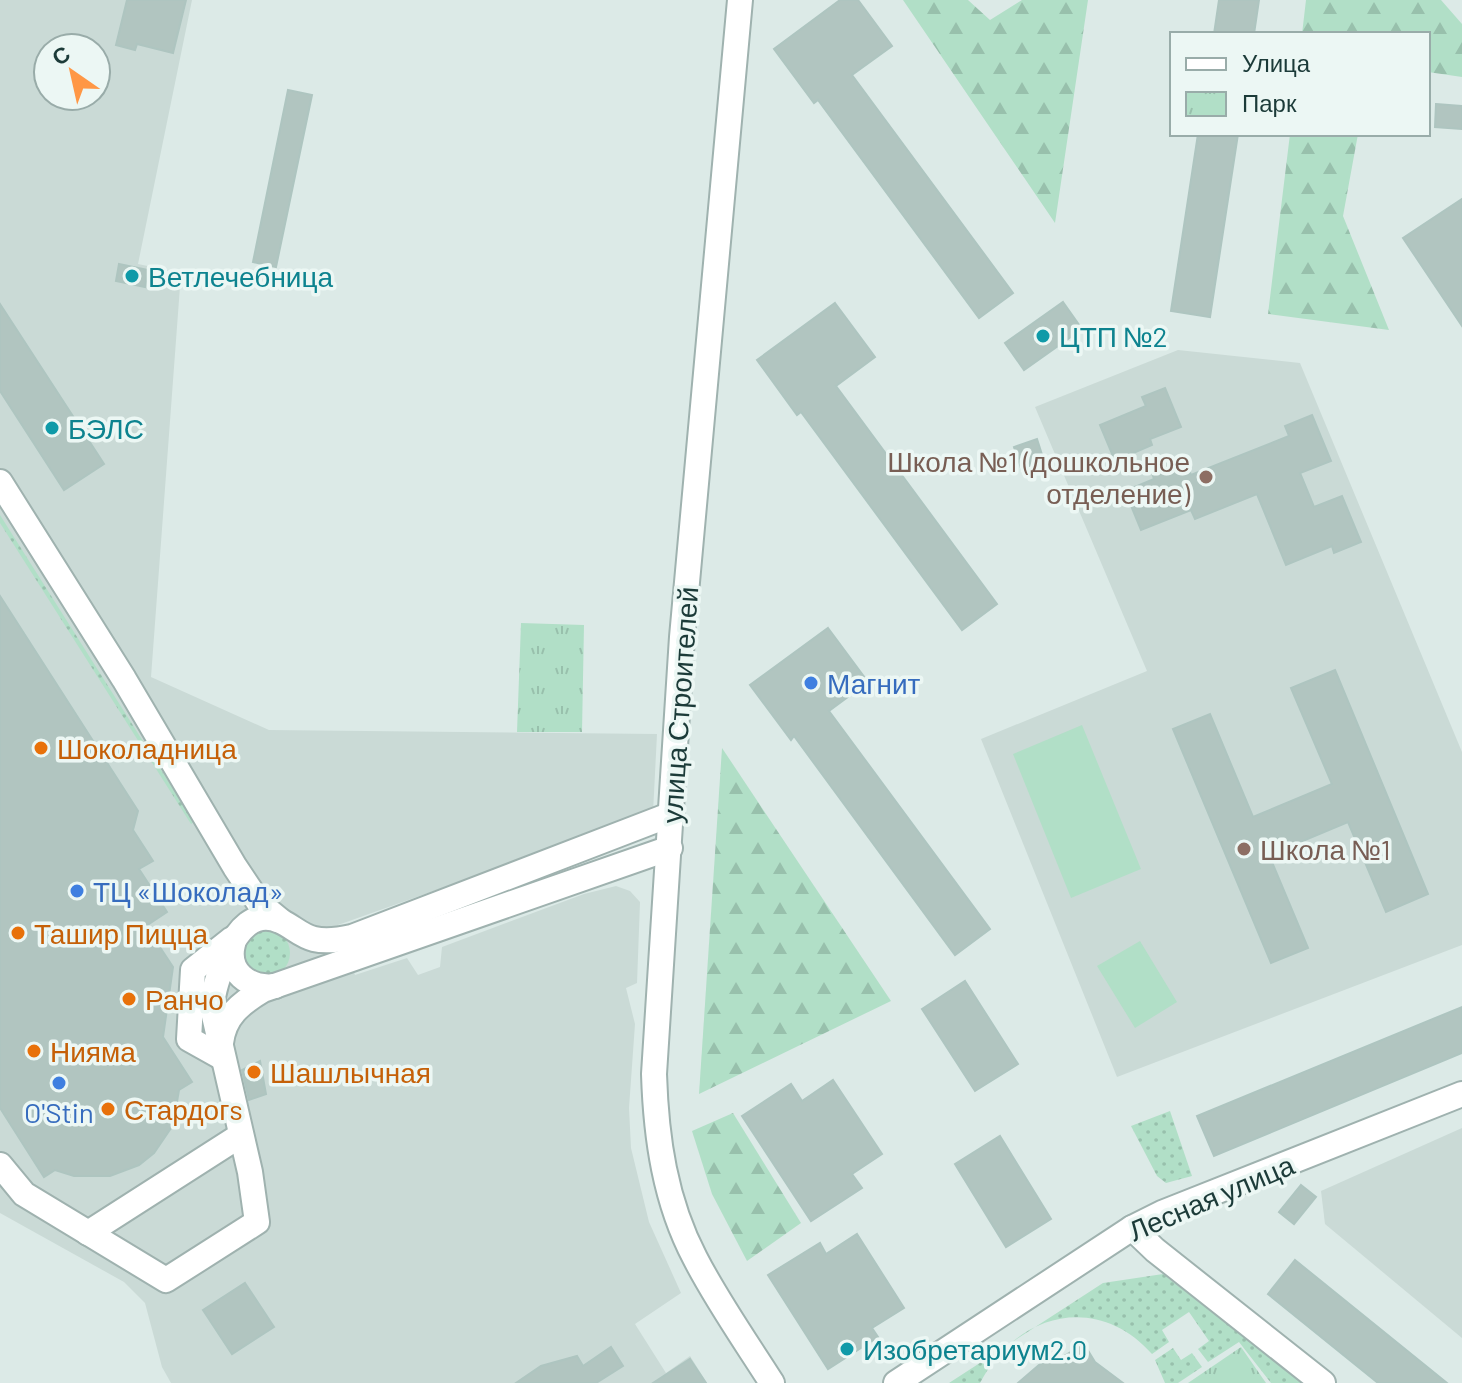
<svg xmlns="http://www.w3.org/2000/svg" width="1462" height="1383" font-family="Barlow,sans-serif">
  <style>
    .built { fill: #cadad6; fill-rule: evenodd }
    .grass { fill: url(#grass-dots) }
    .forest { fill: url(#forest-firs) }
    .park { fill: url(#park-tufts) }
    .pitch { fill: #b1dfc7 }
    .building { fill: #b1c5c0; stroke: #aec5c0; stroke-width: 2 }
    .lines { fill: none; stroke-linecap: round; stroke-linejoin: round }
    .street-casing { stroke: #9fb2af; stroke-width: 28 }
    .street { stroke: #fff; stroke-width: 24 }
    .culture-dot { fill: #0f9aa8; stroke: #ecf7f4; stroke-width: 3 }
    .education-dot { fill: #8d6e63; stroke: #ecf7f4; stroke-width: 3 }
    .shop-dot { fill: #3f7fe0; stroke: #ecf7f4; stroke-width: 3 }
    .food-dot { fill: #e8710a; stroke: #ecf7f4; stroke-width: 3 }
    .labels { text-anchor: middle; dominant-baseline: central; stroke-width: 7; stroke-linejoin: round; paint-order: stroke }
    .culture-label { font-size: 28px; fill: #0d838f; stroke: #ecf7f4; text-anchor: start }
    .education-label { font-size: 28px; fill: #785e54; stroke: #ecf7f4; text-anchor: end }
    .shop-label { font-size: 28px; fill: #366cbe; stroke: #ecf7f4; text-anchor: start }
    .street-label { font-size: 28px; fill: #1c3b39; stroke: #ecf7f4 }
    .food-label { font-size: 28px; fill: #c56008; stroke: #ecf7f4; text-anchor: start }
  </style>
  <defs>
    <pattern id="grass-dots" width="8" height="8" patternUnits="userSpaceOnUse" patternTransform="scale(2)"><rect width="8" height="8" fill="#b1dfc7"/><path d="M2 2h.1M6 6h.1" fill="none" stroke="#98c0ac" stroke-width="1.8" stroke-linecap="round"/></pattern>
    <pattern id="forest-firs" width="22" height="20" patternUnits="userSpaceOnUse" patternTransform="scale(2)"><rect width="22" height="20" fill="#b1dfc7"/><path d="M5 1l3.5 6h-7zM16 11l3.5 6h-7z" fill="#98c0ac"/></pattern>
    <pattern id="park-tufts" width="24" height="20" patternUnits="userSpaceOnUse" patternTransform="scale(2)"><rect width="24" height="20" fill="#b1dfc7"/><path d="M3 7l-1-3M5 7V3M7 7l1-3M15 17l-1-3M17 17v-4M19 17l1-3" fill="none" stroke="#98c0ac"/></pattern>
  </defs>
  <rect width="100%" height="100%" fill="#dceae7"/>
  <!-- built -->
  <g class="built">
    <path d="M0 0H192L138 264 181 273 151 677 269 730 657 734 653 813 338 925 355 975 407 958 418 975 440 967 442 947 584 894 616 886 630 891 640 902 637 983 626 988 635 1024 629 1108 631 1148 649 1222 681 1293 635 1324 666 1373 690 1356 707 1383H171L162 1367 145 1303 124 1282 0 1213ZM48 48H96V96H48Z"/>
    <polygon points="1178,350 1300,363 1462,752 1462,945 1117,1077 981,739 1147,671 1035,407"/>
    <polygon points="1462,1128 1462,1338 1325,1224 1321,1191"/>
  </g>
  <!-- grass -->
  <g class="grass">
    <polygon points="0,515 194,822 191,824 0,523"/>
    <circle cx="266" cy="953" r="24"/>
    <polygon points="1170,1111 1192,1176 1166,1183 1157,1176 1131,1126"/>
    <path d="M1163 1274 1303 1383H1271L1239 1342 1208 1362 1198 1349 1209 1341 1189 1312 1162 1330 1169 1342 1152 1354C1097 1292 1016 1313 980 1383H949L1103 1283Z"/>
    <polygon points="1173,1348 1181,1360 1192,1353 1202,1367 1178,1383 1165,1383 1155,1360"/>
  </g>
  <!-- forest -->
  <g class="forest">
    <polygon points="903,0 968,0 990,20 1022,0 1088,0 1055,223"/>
    <polygon points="1306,0 1441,0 1462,24 1462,77 1428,72 1428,34 1302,34"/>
    <polygon points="1290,134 1358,134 1343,216 1389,330 1268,314"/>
    <polygon points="722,748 891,1001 699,1094"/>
    <polygon points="733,1113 801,1223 747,1261 712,1194 692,1131"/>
  </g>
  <!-- park -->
  <g class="park">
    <polygon points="521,623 584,625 582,732 517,732"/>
    <polygon points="1241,1347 1266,1383 1188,1383"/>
  </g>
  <!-- pitch -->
  <g class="pitch">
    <polygon points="1082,725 1141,869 1071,898 1013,754"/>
    <polygon points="1140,941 1177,1002 1135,1028 1097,966"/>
  </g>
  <!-- building -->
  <g class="building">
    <polygon points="127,0 186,0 173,53 137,44 135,50 116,45"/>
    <polygon points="840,0 858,0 892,46 852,75 1013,293 979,318 818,100 814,103 774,49"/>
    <polygon points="1219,0 1259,0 1254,34 1214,34"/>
    <polygon points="288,90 312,95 276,267 253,262"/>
    <polygon points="1436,104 1462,106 1462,129 1435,127"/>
    <polygon points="1198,134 1238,134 1210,317 1171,311"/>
    <polygon points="1462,199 1462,326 1403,238"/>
    <polygon points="119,264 148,270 145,287 116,281"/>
    <polygon points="1063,302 1082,329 1024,370 1005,343"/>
    <polygon points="835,303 875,357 836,386 997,604 962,630 801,412 797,415 757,360"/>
    <polygon points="0,304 104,464 64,490 0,391"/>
    <polygon points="1165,388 1181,427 1150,439 1152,445 1115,461 1100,425 1146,406 1142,397"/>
    <polygon points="1312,415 1331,461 1300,473 1314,507 1342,496 1361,542 1334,553 1332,546 1286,565 1257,494 1195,519 1191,510 1141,530 1125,491 1154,479 1152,473 1185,459 1191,475 1289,436 1285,426"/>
    <polygon points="1037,439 1046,467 1023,474 1014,447"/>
    <polygon points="0,596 138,811 133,830 153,861 139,869 167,912 146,926 173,967 163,1037 192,1082 179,1090 173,1125 154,1153 139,1165 110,1176 74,1176 55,1170 44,1177 0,1108"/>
    <polygon points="828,628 868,682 829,711 990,929 955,955 794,736 791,740 750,685"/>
    <polygon points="1335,670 1428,894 1386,912 1348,822 1269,855 1308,948 1271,963 1173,729 1210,714 1253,817 1332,784 1291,688"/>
    <polygon points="965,981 1018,1064 975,1091 922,1009"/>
    <polygon points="1462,1007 1462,1053 1214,1156 1197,1116"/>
    <polygon points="260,1061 266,1094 249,1100 242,1070"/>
    <polygon points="833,1080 882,1154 852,1174 862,1188 811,1221 742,1116 791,1084 802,1101"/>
    <polygon points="1000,1136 1051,1219 1006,1247 955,1164"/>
    <polygon points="1301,1185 1316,1197 1294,1224 1279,1212"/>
    <polygon points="857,1234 904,1308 872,1328 878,1337 828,1369 768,1275 820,1243 826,1254"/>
    <polygon points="1295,1260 1447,1383 1378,1383 1268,1294"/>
    <polygon points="245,1283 274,1327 232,1354 203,1310"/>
    <polygon points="1084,1344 1095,1362 1123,1383 1018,1383 1040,1364 1053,1357 1064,1356"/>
    <polygon points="611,1347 623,1366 596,1383 516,1383 541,1366 577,1356 583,1366"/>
    <polygon points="690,1359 706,1383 653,1383"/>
  </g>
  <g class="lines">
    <!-- street casing -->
    <g class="street-casing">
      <g id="street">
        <path d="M740 0 682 637 654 1074C656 1138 665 1201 695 1258 717 1301 746 1342 772 1383"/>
        <polyline points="0,482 124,679 235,867 259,903 281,921"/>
        <path d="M233 944C226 972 249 989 275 986"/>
        <path d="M221 1043C224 1016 241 1003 263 990L670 848"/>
        <polyline points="223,1058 189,1039 193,970 232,939"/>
        <path d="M0 1165 24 1194 166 1280 257 1222 250 1172 212 1007C213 987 221 970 228 952 237 931 254 909 280 921 292 926 301 936 314 939 326 942 339 940 352 937L672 814"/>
        <polyline points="1132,1228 1155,1250 1323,1383"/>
        <polyline points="88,1233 241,1135"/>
        <polyline points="896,1383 1132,1228 1162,1213 1462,1094"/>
      </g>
    </g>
    <!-- street -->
    <use href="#street" class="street"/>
  </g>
  <!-- markers -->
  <g class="culture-dot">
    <circle cx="132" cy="276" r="8"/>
    <circle cx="1043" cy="336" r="8"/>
    <circle cx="52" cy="428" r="8"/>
    <circle cx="847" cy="1349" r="8"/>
  </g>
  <g class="education-dot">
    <circle cx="1206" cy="477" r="8"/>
    <circle cx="1244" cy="849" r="8"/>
  </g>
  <g class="shop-dot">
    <circle cx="811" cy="683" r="8"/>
    <circle cx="77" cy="891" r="8"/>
    <circle cx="59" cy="1083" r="8"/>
  </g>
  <g class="food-dot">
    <circle cx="41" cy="748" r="8"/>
    <circle cx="18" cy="933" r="8"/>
    <circle cx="129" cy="999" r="8"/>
    <circle cx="34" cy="1051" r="8"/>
    <circle cx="254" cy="1072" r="8"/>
    <circle cx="108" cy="1109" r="8"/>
  </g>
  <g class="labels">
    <!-- culture labels -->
    <g class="culture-label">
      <text x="148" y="276">Ветлечебница</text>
      <text x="1059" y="336">ЦТП №2</text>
      <text x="68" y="428">БЭЛС</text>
      <text x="863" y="1349">Изобретариум2.0</text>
    </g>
    <!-- education labels -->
    <g class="education-label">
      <text x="1190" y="461">Школа №1 (дошкольное<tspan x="1190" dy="32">отделение)</tspan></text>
      <text x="1260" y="849" text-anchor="start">Школа №1</text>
    </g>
    <!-- shop labels -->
    <g class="shop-label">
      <text x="827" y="683">Магнит</text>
      <text x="93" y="891">ТЦ «Шоколад»</text>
      <text x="59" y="1112" text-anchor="middle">O'Stin</text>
    </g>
    <!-- street labels -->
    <g class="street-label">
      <text transform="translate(679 705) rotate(-86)">улица Строителей</text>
      <text transform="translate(1211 1197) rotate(-23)">Лесная улица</text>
    </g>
    <!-- food labels -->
    <g class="food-label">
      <text x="57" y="748">Шоколадница</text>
      <text x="34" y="933">Ташир Пицца</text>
      <text x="145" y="999">Ранчо</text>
      <text x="50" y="1051">Нияма</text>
      <text x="270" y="1072">Шашлычная</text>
      <text x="124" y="1109">Стардогs</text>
    </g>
  </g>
  <!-- legend -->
  <rect x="1170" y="32" width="260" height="104" fill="#ecf7f4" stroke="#99aca9" stroke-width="2"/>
  <rect x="1186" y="58" width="40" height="12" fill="#ffffff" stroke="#99aca9" stroke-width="2"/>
  <text x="1242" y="72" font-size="24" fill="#1c3b39">Улица</text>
  <rect x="1186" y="92" width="40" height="24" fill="url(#park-tufts)" stroke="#99aca9" stroke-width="2"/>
  <text x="1242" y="112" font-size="24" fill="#1c3b39">Парк</text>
  <!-- north arrow -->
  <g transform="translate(72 72) rotate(326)"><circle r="38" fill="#ecf7f4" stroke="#99aca9" stroke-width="2"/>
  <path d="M0-6L14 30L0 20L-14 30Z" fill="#ff9745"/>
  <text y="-12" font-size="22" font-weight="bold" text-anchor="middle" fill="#1c3b39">С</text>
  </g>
</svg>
